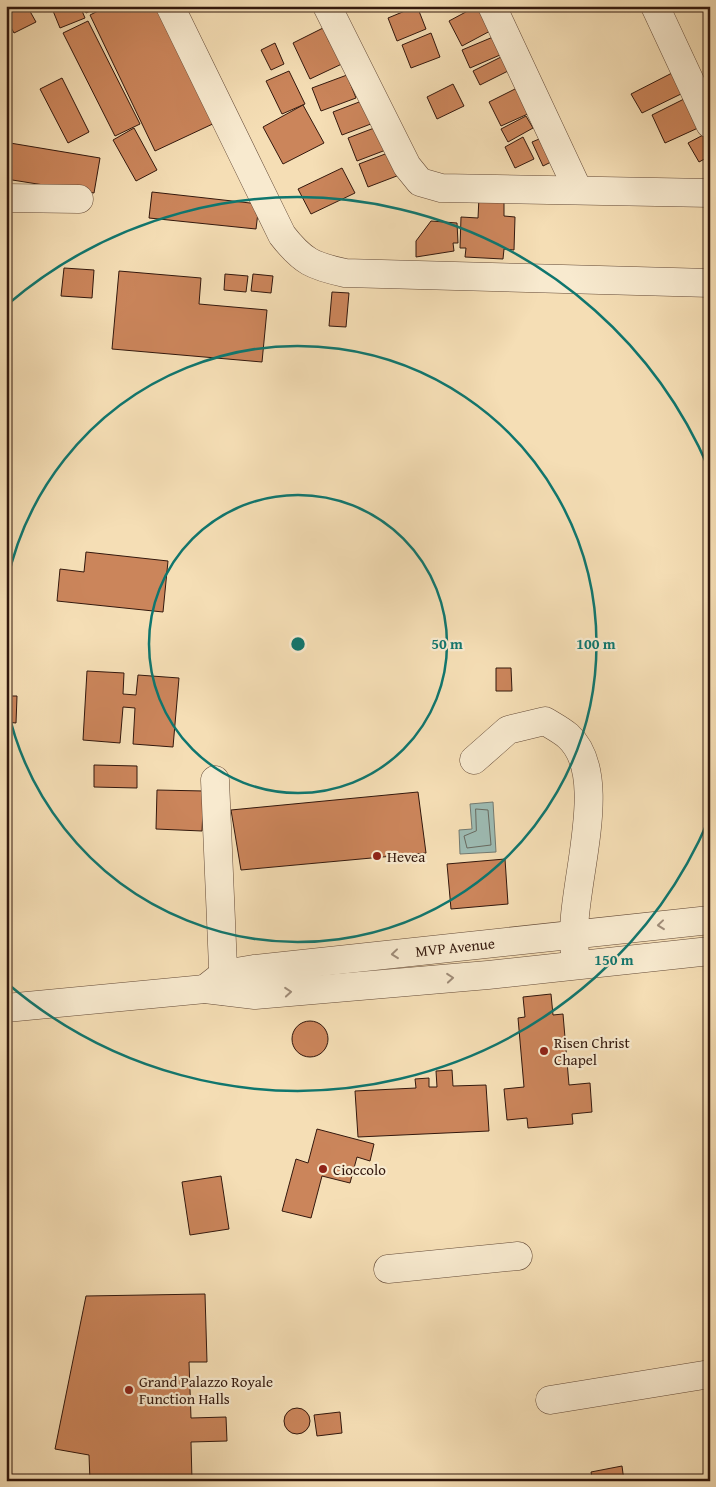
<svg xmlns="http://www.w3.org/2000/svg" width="716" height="1487" font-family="'Gentium Book Plus',serif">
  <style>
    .water { fill: #9dbbb3; stroke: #737a71 }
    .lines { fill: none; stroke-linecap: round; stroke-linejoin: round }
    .shore { stroke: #686a60; stroke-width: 1 }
    .building { fill: #cb855b; stroke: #33180d }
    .minor-casing { stroke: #644a37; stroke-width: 29 }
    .minor { stroke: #f8eacf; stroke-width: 28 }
    .oneway { stroke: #9f8c78 }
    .ring { fill: none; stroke: #0f766e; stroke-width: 2.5 }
    .poi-dot { fill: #8f2418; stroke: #f8eacf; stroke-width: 2 }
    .labels { text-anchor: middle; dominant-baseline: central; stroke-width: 4.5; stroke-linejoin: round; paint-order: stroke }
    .poi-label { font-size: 15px; fill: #33180d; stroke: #f8eacf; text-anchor: start }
    .street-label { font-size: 15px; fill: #33180d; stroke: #f8eacf }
    .centre { fill: #0f766e; stroke: #f8eacf; stroke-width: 2.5 }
    .ring-label { font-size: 15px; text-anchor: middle; font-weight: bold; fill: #0f766e; stroke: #f8eacf; stroke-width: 4.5; stroke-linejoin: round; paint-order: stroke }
  </style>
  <rect width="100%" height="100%" fill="#f5deb5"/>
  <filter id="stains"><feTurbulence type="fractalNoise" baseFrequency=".004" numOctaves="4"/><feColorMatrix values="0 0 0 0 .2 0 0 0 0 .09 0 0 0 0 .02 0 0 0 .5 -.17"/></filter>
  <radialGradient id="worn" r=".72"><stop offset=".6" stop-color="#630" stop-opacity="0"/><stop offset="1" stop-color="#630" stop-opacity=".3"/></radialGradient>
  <!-- water -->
  <polygon class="water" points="493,802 496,852 460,854 459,830 472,829 470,804"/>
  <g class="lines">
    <!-- shore -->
    <polygon class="shore" points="476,809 488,810 491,845 467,848 464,836 476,831"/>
  </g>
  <!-- building -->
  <g class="building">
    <polygon points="6,6 27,6 36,22 14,33 6,18"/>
    <polygon points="51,6 80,6 85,18 60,28"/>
    <polygon points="83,6 101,6 86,13"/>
    <polygon points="108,6 164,6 219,121 155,151 90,15"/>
    <polygon points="417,6 426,29 397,41 388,18"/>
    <polygon points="477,6 480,6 492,30 462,46 449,21"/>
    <polygon points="88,21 140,124 115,136 63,33"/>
    <polygon points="323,28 330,43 336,41 346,62 310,79 293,43"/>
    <polygon points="431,33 440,57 411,68 402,45"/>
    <polygon points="493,37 500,55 470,68 462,50"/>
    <polygon points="275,43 284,64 271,70 261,50"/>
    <polygon points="501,57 508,71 480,85 473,71"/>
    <polygon points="289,71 305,104 282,114 266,81"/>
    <polygon points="672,73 683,93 642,113 631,94"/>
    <polygon points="347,75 356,98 321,111 312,88"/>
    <polygon points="62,78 89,132 68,143 40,89"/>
    <polygon points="453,84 464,106 437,119 427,97"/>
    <polygon points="517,88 530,113 501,126 489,102"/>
    <polygon points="367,99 376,122 342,135 333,112"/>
    <polygon points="684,99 698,128 665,143 652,115"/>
    <polygon points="303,105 324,143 283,164 263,127"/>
    <polygon points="526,116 533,128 508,142 501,129"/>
    <polygon points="382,125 391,148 357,161 348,138"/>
    <polygon points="134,128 157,170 136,181 113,140"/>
    <polygon points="705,134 710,143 710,156 699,162 688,143"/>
    <polygon points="523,137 534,159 515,168 505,147"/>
    <polygon points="544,137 555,160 543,166 532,142"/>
    <polygon points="10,143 100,158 94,193 6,179"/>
    <polygon points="393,151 402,174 368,187 359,164"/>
    <polygon points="342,168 355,193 311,214 298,189"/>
    <polygon points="152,192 259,204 256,229 149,218"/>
    <polygon points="479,197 504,198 504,216 515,217 514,250 504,249 503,259 465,257 466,248 460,248 461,217 478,218"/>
    <polygon points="431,221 457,223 458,243 453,243 454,251 416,257 416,241"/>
    <polygon points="64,268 94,270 92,298 61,296"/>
    <polygon points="119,271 201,278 199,304 267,310 262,362 112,349"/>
    <polygon points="225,274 248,276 246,292 224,290"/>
    <polygon points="253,274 273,276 271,293 251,291"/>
    <polygon points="332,292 349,293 346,327 329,326"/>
    <polygon points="6,333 11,334 6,409"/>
    <polygon points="86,552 168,561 163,612 57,601 60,569 84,572"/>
    <polygon points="496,668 511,668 512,691 496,691"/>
    <polygon points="87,671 124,673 123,694 136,695 138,675 179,678 173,747 133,744 135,708 123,707 120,743 83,740"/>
    <polygon points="6,696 17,696 16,723 6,722"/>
    <polygon points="6,756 9,756 6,834"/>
    <polygon points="94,765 137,766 137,788 94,787"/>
    <polygon points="157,790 204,791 202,831 156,829"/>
    <polygon points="418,792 426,853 241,870 231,810"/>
    <polygon points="505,859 508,904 451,909 447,864"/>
    <polygon points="551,994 553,1015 563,1014 569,1085 590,1083 592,1112 572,1114 573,1124 528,1128 527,1118 507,1120 504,1089 524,1087 518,1018 525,1017 523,997"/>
    <circle cx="310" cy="1039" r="18"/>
    <polygon points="452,1070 453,1086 486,1085 489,1131 358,1137 355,1091 416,1088 415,1079 429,1078 429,1087 437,1087 436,1071"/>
    <polygon points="317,1129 374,1144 370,1161 357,1157 350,1183 322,1176 311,1218 282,1211 296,1159 308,1163"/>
    <polygon points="221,1176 229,1229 190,1235 182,1182"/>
    <polygon points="205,1294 207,1362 189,1362 191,1418 226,1417 227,1441 191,1442 192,1481 90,1481 89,1455 55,1449 86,1296"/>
    <circle cx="297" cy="1421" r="13"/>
    <polygon points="340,1412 342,1433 317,1436 314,1415"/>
    <polygon points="622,1466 624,1481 593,1481 591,1472"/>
  </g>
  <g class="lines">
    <!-- minor casing -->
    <g class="minor-casing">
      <g id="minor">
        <path d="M170 6 282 235C303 262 313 266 345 273L710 283"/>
        <polyline points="327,6 407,166 420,182 441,188 710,193"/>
        <polyline points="492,6 578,190"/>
        <polyline points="655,6 710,124"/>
        <polyline points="6,198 79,199"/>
        <path d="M474 760 508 730 545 721C553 726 561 730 568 736 615 778 566 895 575 953"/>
        <polyline points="215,780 224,991"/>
        <polyline points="205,989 224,974 254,969 710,920"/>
        <polyline points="6,1008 205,989 255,995 488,975 710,951"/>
        <polyline points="388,1269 518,1256"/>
        <polyline points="550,1400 710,1374"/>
      </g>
    </g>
    <!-- minor -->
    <use href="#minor" class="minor"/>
  </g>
  <!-- one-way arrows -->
  <defs><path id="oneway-chevron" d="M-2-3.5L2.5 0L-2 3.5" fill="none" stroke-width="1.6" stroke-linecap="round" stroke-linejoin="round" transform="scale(1.25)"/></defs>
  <g class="oneway">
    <use href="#oneway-chevron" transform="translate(661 925) rotate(174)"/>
    <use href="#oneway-chevron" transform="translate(395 954) rotate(174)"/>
    <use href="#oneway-chevron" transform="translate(450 978) rotate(-5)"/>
    <use href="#oneway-chevron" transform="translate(288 992) rotate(-5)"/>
  </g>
  <!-- distance rings -->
  <g class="ring">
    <circle cx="298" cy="644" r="149"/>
    <path d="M7 582A298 298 0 1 1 7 706"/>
    <path d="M709 819A447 447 0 0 1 8 984M8 304A447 447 0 0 1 709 469"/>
  </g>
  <!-- markers -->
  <g class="poi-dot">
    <circle cx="377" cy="856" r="5"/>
    <circle cx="544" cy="1051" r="5"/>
    <circle cx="323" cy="1169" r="5"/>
    <circle cx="129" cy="1390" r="5"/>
  </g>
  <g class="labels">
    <!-- poi labels -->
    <g class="poi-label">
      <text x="387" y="856">Hevea</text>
      <text x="554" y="1042">Risen Christ<tspan x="554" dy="17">Chapel</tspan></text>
      <text x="333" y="1169">Cioccolo</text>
      <text x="139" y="1381">Grand Palazzo Royale<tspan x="139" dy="17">Function Halls</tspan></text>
    </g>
    <!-- street labels -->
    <g class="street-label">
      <text transform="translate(455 947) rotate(-6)">MVP Avenue</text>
    </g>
  </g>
  <circle cx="298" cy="644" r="8" class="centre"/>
  <g class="ring-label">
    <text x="447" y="649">50 m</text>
    <text x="596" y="649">100 m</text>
    <text x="614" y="965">150 m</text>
  </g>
  <!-- margin -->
  <rect width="716" height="1487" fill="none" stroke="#f5deb5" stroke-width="25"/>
  <rect x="8" y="8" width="701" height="1472" fill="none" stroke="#33180d" stroke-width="2.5"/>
  <rect x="12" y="12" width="691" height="1462" fill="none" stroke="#33180d"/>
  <rect width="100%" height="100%" filter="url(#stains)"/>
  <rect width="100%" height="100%" fill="url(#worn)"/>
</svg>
